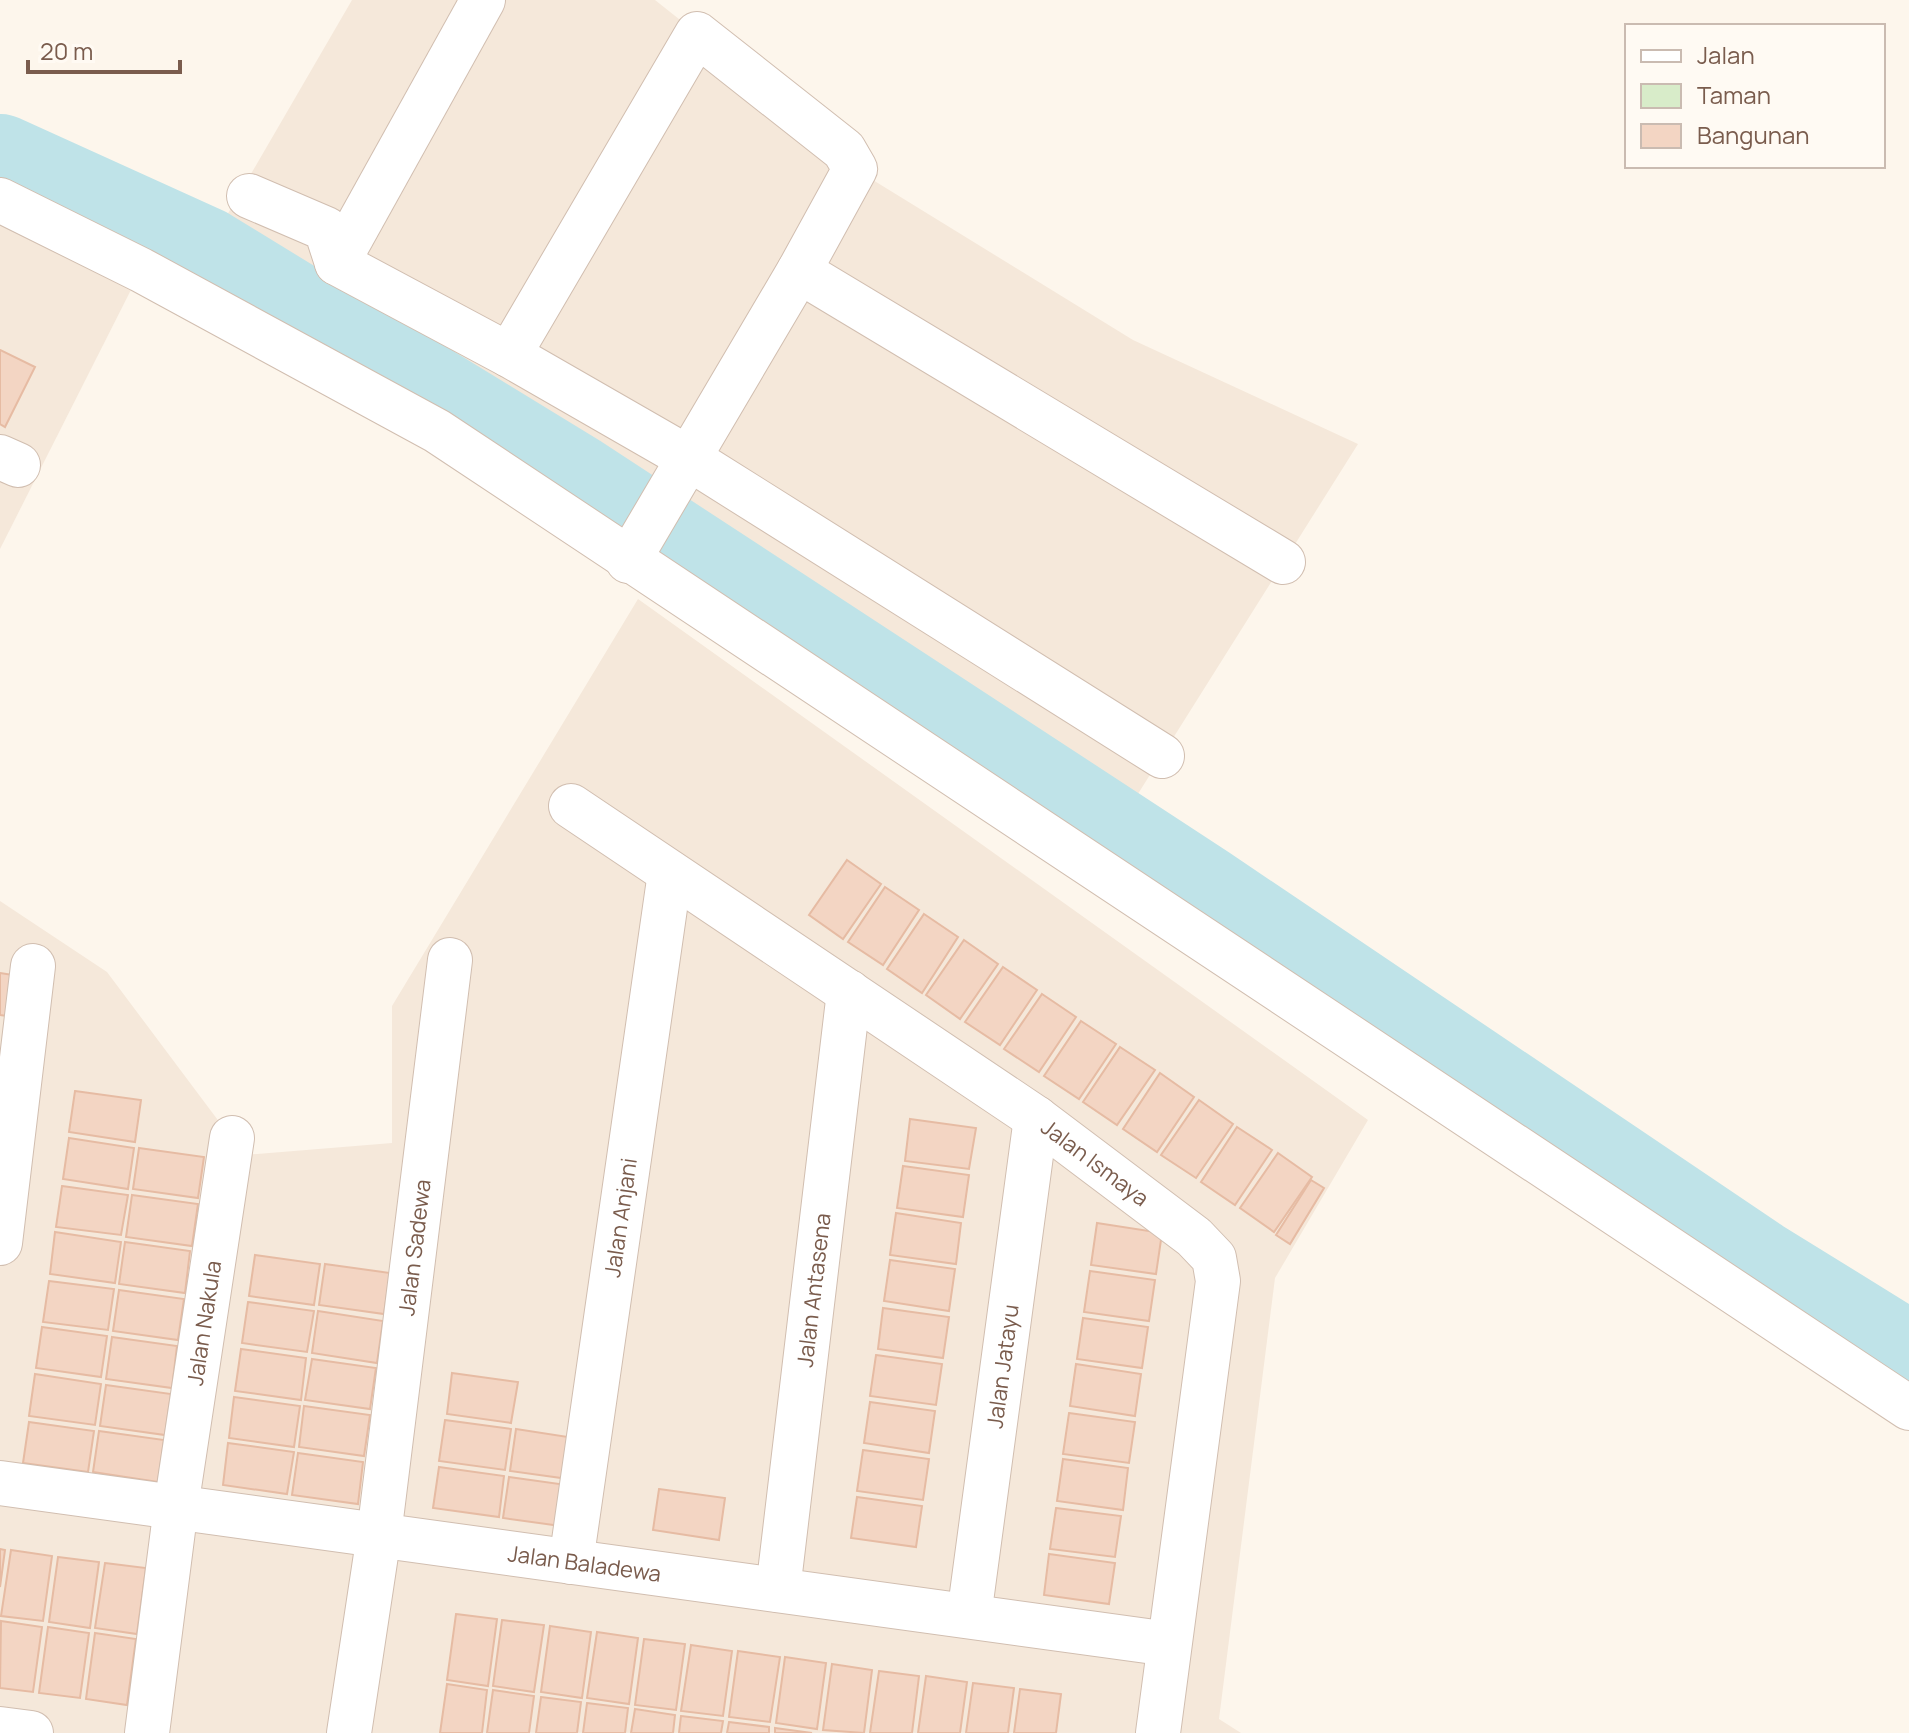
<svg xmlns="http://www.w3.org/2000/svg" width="1909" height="1733" font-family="Manrope,sans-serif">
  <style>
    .residential { fill: #f5e8da }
    .green { fill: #d8ecc9 }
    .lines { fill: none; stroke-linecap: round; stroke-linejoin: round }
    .river { stroke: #bfe3e8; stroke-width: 92 }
    .building { fill: #f3d5c3; stroke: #e6bba3; stroke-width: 2 }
    .street-casing { stroke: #d1beb0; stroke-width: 46 }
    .street { stroke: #fff; stroke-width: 44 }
    .labels { text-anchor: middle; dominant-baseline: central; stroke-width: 7; stroke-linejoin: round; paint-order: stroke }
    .street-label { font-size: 22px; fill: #7a5c4d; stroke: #fffaf3 }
  </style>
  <rect width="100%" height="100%" fill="#fdf6ec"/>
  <!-- residential -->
  <g class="residential">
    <polygon points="352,0 655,0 844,150 855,169 1133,340 1358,444 1114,832 646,528 205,253"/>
    <polygon points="0,202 141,270 0,549"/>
    <polygon points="638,599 1368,1120 1275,1278 1219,1719 1241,1733 0,1733 0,901 107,972 244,1155 392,1143 392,1006"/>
  </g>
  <!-- green -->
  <polygon class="green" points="0,159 205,253 576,480 1106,827 1757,1264 1909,1358 1909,1408 628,561 0,201"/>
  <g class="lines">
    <!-- river -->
    <polyline class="river" points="0,160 205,253 576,480 1204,891 1757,1264 1909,1358"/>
  </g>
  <!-- building -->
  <g class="building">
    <polygon points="0,350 35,367 5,427 0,424"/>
    <polygon points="847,860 881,884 843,939 809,915"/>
    <polygon points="885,887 919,910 883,965 848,942"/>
    <polygon points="924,914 958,937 922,993 887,969"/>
    <polygon points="964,940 998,964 960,1019 926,995"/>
    <polygon points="1003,967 1037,990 1000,1045 965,1022"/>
    <polygon points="0,973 26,977 20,1018 0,1015"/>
    <polygon points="1042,994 1076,1017 1039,1072 1004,1049"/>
    <polygon points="1081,1021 1116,1044 1079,1099 1044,1076"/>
    <polygon points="1120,1047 1155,1070 1117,1125 1083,1102"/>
    <polygon points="1160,1073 1194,1097 1157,1152 1123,1129"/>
    <polygon points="75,1091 141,1100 135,1142 69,1132"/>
    <polygon points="1199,1100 1233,1124 1196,1178 1161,1155"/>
    <polygon points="910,1119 976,1128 969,1169 905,1161"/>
    <polygon points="1237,1127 1272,1150 1235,1205 1201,1182"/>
    <polygon points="69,1138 134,1148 128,1189 63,1179"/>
    <polygon points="139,1148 204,1157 198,1198 133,1189"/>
    <polygon points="1278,1153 1312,1177 1274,1232 1240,1208"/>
    <polygon points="903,1166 969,1175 963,1217 897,1208"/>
    <polygon points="1311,1180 1324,1188 1290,1244 1276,1235"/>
    <polygon points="62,1186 128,1195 121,1235 56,1227"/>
    <polygon points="132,1195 198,1204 192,1246 126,1237"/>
    <polygon points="896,1213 961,1223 956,1264 890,1255"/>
    <polygon points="1097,1223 1162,1233 1156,1274 1091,1265"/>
    <polygon points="55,1232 121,1242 115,1283 50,1274"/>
    <polygon points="125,1242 190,1251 185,1293 119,1284"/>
    <polygon points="255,1255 320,1264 314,1305 249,1296"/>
    <polygon points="890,1260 955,1269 949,1311 884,1301"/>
    <polygon points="325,1264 390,1273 384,1314 319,1305"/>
    <polygon points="1090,1271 1155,1280 1149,1321 1084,1312"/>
    <polygon points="49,1281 114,1289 108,1330 43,1322"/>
    <polygon points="119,1290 184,1299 178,1340 113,1331"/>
    <polygon points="248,1302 314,1311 307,1352 242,1343"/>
    <polygon points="883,1308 949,1317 943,1358 878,1349"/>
    <polygon points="318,1311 383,1321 377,1363 312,1353"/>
    <polygon points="1083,1318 1148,1327 1142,1368 1077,1359"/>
    <polygon points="42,1327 107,1336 101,1377 36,1368"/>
    <polygon points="112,1337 177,1346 172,1388 106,1379"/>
    <polygon points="241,1349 306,1358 301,1400 235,1391"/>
    <polygon points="876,1355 942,1364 936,1405 870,1396"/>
    <polygon points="312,1359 376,1368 370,1409 305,1400"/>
    <polygon points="1076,1364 1141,1374 1135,1416 1070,1406"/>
    <polygon points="452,1373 518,1382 511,1423 447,1414"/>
    <polygon points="35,1374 101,1384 95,1425 29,1416"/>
    <polygon points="106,1385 171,1394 165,1435 100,1426"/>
    <polygon points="234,1397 300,1406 294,1447 229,1438"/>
    <polygon points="870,1402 935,1411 929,1453 864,1443"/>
    <polygon points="304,1406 370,1415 364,1456 299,1447"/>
    <polygon points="1069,1413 1135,1422 1129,1463 1063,1454"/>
    <polygon points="445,1420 511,1429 505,1470 439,1461"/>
    <polygon points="29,1422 94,1431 88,1472 23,1463"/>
    <polygon points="516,1429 581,1439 576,1480 510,1471"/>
    <polygon points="99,1431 164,1440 158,1482 93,1472"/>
    <polygon points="228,1443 294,1452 287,1494 223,1485"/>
    <polygon points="863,1450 929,1459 923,1500 857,1491"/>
    <polygon points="298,1453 363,1462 358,1504 292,1495"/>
    <polygon points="1063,1459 1128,1468 1123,1510 1057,1501"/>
    <polygon points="439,1467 504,1476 499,1517 433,1508"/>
    <polygon points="509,1477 574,1486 568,1527 503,1518"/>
    <polygon points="659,1489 725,1498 719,1540 653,1530"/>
    <polygon points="857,1497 922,1506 916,1547 851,1538"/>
    <polygon points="1056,1508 1121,1516 1115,1557 1050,1549"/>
    <polygon points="0,1549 5,1550 0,1587"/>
    <polygon points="11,1550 52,1556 43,1621 1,1616"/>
    <polygon points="1049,1554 1115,1563 1109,1604 1044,1595"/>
    <polygon points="58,1557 99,1562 90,1628 49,1622"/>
    <polygon points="105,1563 146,1568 137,1634 95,1628"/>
    <polygon points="456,1614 497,1619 488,1686 447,1680"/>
    <polygon points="502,1620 544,1625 534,1692 493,1686"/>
    <polygon points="1,1621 42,1627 33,1692 0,1688"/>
    <polygon points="550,1626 591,1632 582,1698 541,1692"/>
    <polygon points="48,1627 89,1633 80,1698 39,1693"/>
    <polygon points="597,1632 638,1638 629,1704 587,1698"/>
    <polygon points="95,1633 136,1639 127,1705 86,1699"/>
    <polygon points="644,1639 685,1644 676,1710 635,1705"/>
    <polygon points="691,1645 732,1651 723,1716 681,1711"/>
    <polygon points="738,1651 780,1657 770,1722 729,1717"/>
    <polygon points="785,1657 826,1663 817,1729 776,1723"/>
    <polygon points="832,1664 872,1670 864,1733 823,1730"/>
    <polygon points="879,1671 919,1676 912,1733 870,1733"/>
    <polygon points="926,1676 967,1682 960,1733 918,1733"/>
    <polygon points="973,1683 1014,1688 1008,1733 966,1733"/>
    <polygon points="447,1684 487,1690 482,1733 440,1733"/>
    <polygon points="1020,1689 1061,1694 1056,1733 1014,1733"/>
    <polygon points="493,1690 534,1696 529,1733 487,1733"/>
    <polygon points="541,1697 581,1702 577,1733 536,1733"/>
    <polygon points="587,1703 628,1708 625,1733 583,1733"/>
    <polygon points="635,1709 675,1715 673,1733 631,1733"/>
    <polygon points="681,1716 723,1721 721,1733 679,1733"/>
    <polygon points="729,1722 769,1727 769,1733 727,1733"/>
    <polygon points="775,1728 812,1733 775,1733"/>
  </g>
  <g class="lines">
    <!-- street casing -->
    <g class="street-casing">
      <g id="street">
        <polyline points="249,196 326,229 337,263 509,355 690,459 1162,756"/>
        <polyline points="0,200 141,270 437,431 1909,1408"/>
        <polyline points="337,263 483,0"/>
        <polyline points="799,271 1283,562"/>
        <polyline points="509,355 697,34 844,150 855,169 799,271 628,561"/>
        <polyline points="0,457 18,465"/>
        <path id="s1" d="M571 806 1036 1118 1194 1237 1214 1258 1218 1281 1158 1733"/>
        <polyline points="0,1243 33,966"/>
        <path id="s2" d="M0 1483 1169 1644"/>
        <path id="s3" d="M571 1562 670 873"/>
        <path id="s4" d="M778 1590 849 992"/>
        <path id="s5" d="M969 1616 1036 1118"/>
        <polyline points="0,1729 31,1733"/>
        <path id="s6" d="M147 1733 176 1507 232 1138"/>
        <path id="s7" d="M349 1733 379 1535 450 960"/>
      </g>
    </g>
    <!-- street -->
    <use href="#street" class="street"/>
  </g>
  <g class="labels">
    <!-- street labels -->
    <g class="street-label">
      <text stroke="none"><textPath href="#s1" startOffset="634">Jalan Ismaya</textPath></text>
      <text stroke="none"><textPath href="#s3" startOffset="348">Jalan Anjani</textPath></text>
      <text stroke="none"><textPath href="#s7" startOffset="490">Jalan Sadewa</textPath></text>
      <text stroke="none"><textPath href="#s4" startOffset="302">Jalan Antasena</textPath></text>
      <text stroke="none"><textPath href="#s6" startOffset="414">Jalan Nakula</textPath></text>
      <text stroke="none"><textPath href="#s5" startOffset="252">Jalan Jatayu</textPath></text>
      <text stroke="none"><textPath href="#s2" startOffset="590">Jalan Baladewa</textPath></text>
    </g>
  </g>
  <!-- legend -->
  <rect x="1625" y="24" width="260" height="144" fill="#fffaf3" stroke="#cabbb1" stroke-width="2"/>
  <rect x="1641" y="50" width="40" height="12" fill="#ffffff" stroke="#cabbb1" stroke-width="2"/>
  <text x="1697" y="64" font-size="24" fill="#7a5c4d">Jalan</text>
  <rect x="1641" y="84" width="40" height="24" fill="#d8ecc9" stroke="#cabbb1" stroke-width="2"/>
  <text x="1697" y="104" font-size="24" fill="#7a5c4d">Taman</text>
  <rect x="1641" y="124" width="40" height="24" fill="#f3d5c3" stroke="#cabbb1" stroke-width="2"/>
  <text x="1697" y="144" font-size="24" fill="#7a5c4d">Bangunan</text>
  <!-- scale -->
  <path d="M28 60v12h152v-12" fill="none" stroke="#7a5c4d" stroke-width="4"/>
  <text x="40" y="60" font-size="24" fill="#7a5c4d" stroke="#fffaf3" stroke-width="6" paint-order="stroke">20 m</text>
</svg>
